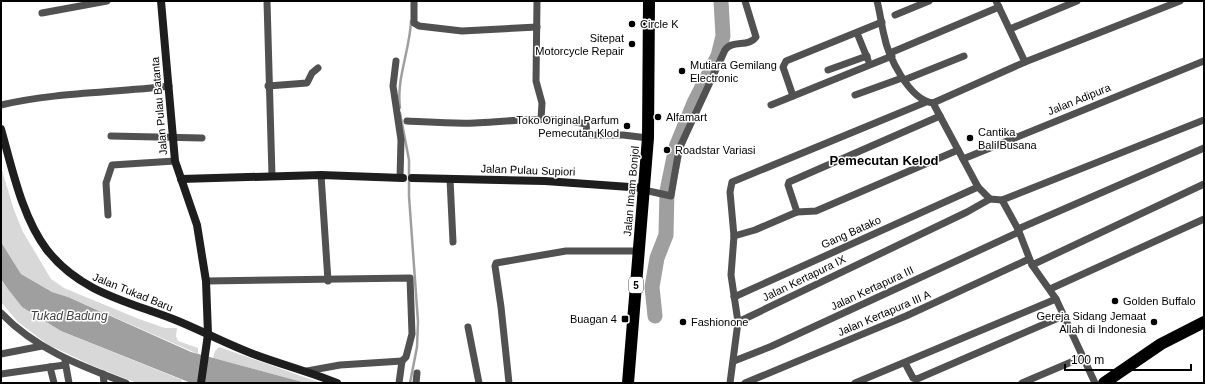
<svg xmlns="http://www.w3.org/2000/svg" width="1205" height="384" font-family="Arial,sans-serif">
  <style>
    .green { fill: #d8d8d8 }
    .water { fill: #9f9f9f }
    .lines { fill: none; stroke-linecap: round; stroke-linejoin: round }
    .stream { stroke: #9f9f9f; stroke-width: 2.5 }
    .river { stroke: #9f9f9f; stroke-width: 15 }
    .street { stroke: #515151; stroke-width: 7 }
    .secondary { stroke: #1e1e1e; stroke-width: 8 }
    .highway { stroke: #000; stroke-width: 12 }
    .poi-dot { fill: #000; stroke: #fff; stroke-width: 1.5 }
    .labels { text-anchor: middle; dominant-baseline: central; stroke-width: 3; stroke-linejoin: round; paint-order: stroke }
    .shield { fill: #fff; stroke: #4c4c4c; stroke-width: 1 }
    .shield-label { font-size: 10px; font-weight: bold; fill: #000 }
    .poi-label { font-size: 11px; fill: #000; stroke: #fff; text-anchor: start }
    .street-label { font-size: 11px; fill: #000; stroke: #fff }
    .water-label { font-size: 12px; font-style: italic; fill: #404040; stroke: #fff }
    .quarter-label { font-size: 13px; font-weight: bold; fill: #000; stroke: #fff }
  </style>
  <rect width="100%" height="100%" fill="#fff"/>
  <!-- green -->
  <g class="green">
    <polygon points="1,167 14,210 23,232 51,279 64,288 139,319 165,328 177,328 176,336 178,341 198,348 198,354 68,297 52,292 21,274 1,242"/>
    <polygon points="1,279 22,307 61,331 182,380 181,383 137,383 91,365 47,344 18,322 1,302"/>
    <polygon points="219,347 222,348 321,383 306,383 213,358 215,351"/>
  </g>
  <!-- water -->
  <polygon class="water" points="1,242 21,274 52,292 68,297 191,352 306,383 191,383 61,331 22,307 8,289 1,279"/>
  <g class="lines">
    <!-- stream -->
    <g class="stream">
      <path d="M400 108C396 79 410 50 411 21"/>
      <polyline points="400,113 409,160 409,196 418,322 417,347 410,383"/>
    </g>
    <!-- river -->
    <polyline class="river" points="655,316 652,287 657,258 666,235 667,191 676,147 694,103 718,56 723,36 721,1"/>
    <!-- street -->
    <g class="street">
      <polyline points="267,1 272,176"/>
      <polyline points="414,1 414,23 419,26 462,31 537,27"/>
      <polyline points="537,1 536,81 542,103 541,119"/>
      <path d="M877 1C880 12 881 23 884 35 888 56 909 100 933 103L978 187 990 199 1002 200 1204 120"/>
      <polyline points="996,1 1025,62"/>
      <polyline points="42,13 107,1"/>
      <polyline points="895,15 929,1"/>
      <polyline points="1010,29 1077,1"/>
      <polyline points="857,33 868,60"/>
      <polyline points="890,53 999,7"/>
      <polyline points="396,61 393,86 401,140 400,178"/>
      <polyline points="828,70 867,56"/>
      <polyline points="904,80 964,56"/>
      <polyline points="268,86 307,83 312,73 318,68"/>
      <polyline points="855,95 902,78"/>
      <polyline points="793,96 783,67 786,61 882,22"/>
      <polyline points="926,102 732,182 730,192 734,236 731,275 738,322 967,212 990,199"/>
      <polyline points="933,103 1025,62 1180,1"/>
      <path d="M1 105C57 92 113 93 169 86"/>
      <polyline points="771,105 892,56"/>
      <path d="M407 121C429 122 452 124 475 123 512 121 550 116 586 124L587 133 590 135H623L648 138"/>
      <polyline points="111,136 202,138"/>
      <polyline points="963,159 1204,61"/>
      <polyline points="321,175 328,281"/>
      <polyline points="450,179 453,242"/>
      <path d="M644 190 671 196 679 149 725 50C733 39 748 48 756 37L745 1"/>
      <polyline points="1002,200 1018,229 1032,265 1056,299 1095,383"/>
      <polyline points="797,212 788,185 789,182 940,116"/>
      <polyline points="108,215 106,183 112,165 175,161"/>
      <polyline points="1018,229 1204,148"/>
      <polyline points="734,236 755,230 797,212 816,211 958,150"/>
      <polyline points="1032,265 1204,184"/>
      <polyline points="206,281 410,278 412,334 406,357 402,361 399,383"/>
      <polyline points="1050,289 1204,219"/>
      <polyline points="734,297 978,187"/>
      <path d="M1 313C35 349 81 366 126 383"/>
      <polyline points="468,327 479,383"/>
      <polyline points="1,354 42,346"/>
      <polyline points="65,361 69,383"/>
      <polyline points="734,361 772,346 1019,232"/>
      <polyline points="905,363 913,378 917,379 1063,316"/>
      <polyline points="307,371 340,365 402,361"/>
      <polyline points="1,374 50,367"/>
      <polyline points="103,374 104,383"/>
      <polyline points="54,383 50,367 65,365"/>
      <polyline points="416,383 417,373"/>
      <polyline points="509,383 501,307 495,266 496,263 566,251 638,251"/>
      <polyline points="730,383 738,322"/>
      <polyline points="745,383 906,316 1029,259"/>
      <polyline points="855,383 1056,299"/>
      <polyline points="1022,383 1083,357"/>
    </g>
    <!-- secondary -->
    <g class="secondary">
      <polyline points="161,1 175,161 197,225 206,281 208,334 201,383"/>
      <path d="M1 129C12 168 22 217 47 250 80 292 126 301 173 319 201 330 228 345 256 355 283 365 310 372 337 383"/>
      <polyline points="412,178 545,181 644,188"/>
      <polyline points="181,179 321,175 403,178"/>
    </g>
    <!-- highway -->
    <g class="highway">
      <polyline points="628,383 648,138 649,1"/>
      <polyline points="1104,383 1161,344 1204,322"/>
    </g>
  </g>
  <!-- markers -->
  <g class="poi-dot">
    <circle cx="632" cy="24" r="4"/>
    <circle cx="632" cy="44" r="4"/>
    <circle cx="682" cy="71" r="4"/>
    <circle cx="658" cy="117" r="4"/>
    <circle cx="627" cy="126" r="4"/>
    <circle cx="970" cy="138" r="4"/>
    <circle cx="667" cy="150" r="4"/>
    <circle cx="1115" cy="301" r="4"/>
    <rect x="621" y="315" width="8" height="8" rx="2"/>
    <circle cx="683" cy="322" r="4"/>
    <circle cx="1154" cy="322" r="4"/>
  </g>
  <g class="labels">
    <!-- shield labels -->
    <rect class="shield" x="629" y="277" width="14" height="16" rx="3"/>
    <g class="shield-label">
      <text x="636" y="285">5</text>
    </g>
    <!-- poi labels -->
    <g class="poi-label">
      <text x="640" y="24">Circle K</text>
      <text x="624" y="38" text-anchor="end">Sitepat<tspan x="624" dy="13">Motorcycle Repair</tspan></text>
      <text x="690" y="65">Mutiara Gemilang<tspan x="690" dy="13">Electronic</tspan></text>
      <text x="666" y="117">Alfamart</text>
      <text x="619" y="120" text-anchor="end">Toko Original Parfum<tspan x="619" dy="13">Pemecutan Klod</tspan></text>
      <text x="978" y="132">Cantika<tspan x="978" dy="13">Bali Busana</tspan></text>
      <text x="675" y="150">Roadstar Variasi</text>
      <text x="1123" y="301">Golden Buffalo</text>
      <text x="1146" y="316" text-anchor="end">Gereja Sidang Jemaat<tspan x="1146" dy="13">Allah di Indonesia</tspan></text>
      <text x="617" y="319" text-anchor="end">Buagan 4</text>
      <text x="691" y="322">Fashionone</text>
    </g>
    <!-- street labels -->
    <g class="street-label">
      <text transform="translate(1079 99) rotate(-22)">Jalan Adipura</text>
      <text transform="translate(159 106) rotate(-95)">Jalan Pulau Batanta</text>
      <text transform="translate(528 170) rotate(2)">Jalan Pulau Supiori</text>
      <text transform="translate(631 191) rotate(-85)">Jalan Imam Bonjol</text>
      <text transform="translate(851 232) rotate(-24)">Gang Batako</text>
      <text transform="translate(804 278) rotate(-26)">Jalan Kertapura IX</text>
      <text transform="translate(872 288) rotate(-25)">Jalan Kertapura III</text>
      <text transform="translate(133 292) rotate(22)">Jalan Tukad Baru</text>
      <text transform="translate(884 313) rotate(-23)">Jalan Kertapura III A</text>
    </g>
    <!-- water labels -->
    <g class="water-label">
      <text x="69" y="316">Tukad Badung</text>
    </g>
    <!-- quarter labels -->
    <g class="quarter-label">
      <text x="884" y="160">Pemecutan Kelod</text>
    </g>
  </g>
  <!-- border -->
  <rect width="1205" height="384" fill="none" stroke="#000000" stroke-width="4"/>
  <!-- scale -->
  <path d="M1065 364v6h126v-6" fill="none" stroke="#000000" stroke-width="2"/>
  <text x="1071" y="364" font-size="12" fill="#000000" stroke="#ffffff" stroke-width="3" paint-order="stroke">100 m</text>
</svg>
